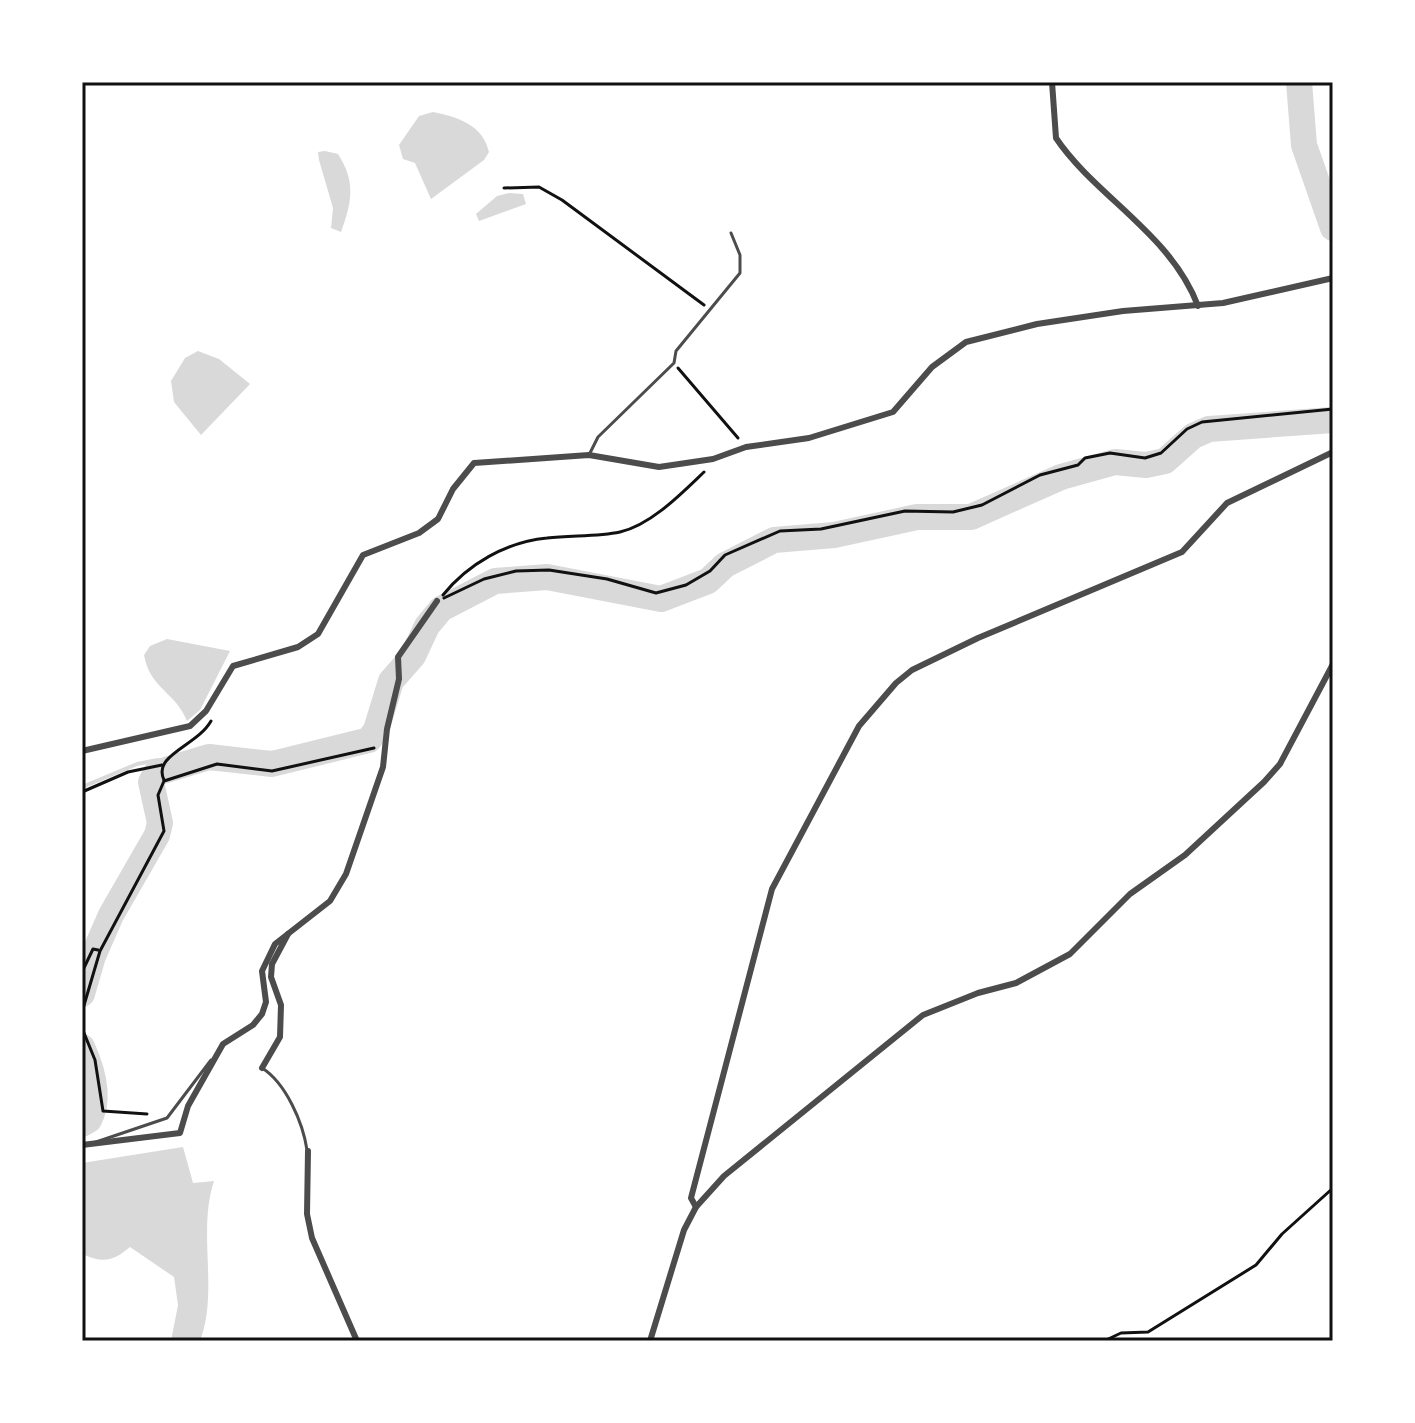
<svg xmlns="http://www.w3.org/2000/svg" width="1415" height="1423" font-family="'PT Sans',sans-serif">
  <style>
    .water { fill: #d9d9d9 }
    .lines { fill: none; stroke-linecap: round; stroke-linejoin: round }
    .stream { stroke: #d9d9d9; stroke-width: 4 }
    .river { stroke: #d9d9d9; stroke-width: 26 }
    .path { stroke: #111; stroke-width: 3 }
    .service { stroke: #4c4c4c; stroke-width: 3 }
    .minor { stroke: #4c4c4c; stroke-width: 6 }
    .neatline { fill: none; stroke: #111; stroke-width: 3 }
  </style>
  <rect width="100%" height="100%" fill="#fff"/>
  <!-- water -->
  <g class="water">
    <path d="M433 112C458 117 483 125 489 152L484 160 431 199 415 163 403 159 399 145 419 116Z"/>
    <path d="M325 151 338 154C356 182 352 202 341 232L331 228 333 208 319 160 318 152Z"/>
    <polygon points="509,193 523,194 526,204 479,221 476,214 497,196"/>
    <polygon points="198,351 219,359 250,384 201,435 174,402 171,381 185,358"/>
    <path d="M167 639 230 651 200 710 187 721C175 691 150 689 144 655L150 646Z"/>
    <path d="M183 1147 193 1183 214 1181C197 1232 219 1291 200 1341H171L178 1305 174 1277 130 1247C112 1262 103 1263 82 1254V1163Z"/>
  </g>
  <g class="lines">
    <!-- stream -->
    <polyline class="stream" points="82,787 137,764 158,760 173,768"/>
    <!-- river -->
    <g class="river">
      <polyline points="1299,82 1304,145 1333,228"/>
      <polyline points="82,994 93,956 111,915 157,835 160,823 151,782 156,773 209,757 272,764 369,740 376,730 391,681 413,656 427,626 441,609 495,581 547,577 661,599 708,581 725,565 774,540 834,535 917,517 971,517 1061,477 1115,462 1146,465 1165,461 1193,436 1209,429 1333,420"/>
      <path d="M82 1047C92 1069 101 1098 89 1120L82 1124"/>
    </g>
    <!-- path -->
    <g class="path">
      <polyline points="504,188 539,187 562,200 704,305"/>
      <polyline points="678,368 738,438"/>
      <path d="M443 595C468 564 506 542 547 538 571 535 597 537 620 532 651 525 682 493 704 472"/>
      <polyline points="444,598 484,579 516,571 549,570 607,579 656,593 686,585 710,571 725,555 780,531 821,529 905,511 953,512 982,505 1040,475 1078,465 1085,458 1110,453 1145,458 1161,453 1187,429 1202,422 1333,409"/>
      <path d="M164 780C152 755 197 746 211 721"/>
      <polyline points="82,792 128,772 162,765"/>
      <polyline points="82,972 93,949 98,950"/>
      <polyline points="82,1012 100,951 164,831 158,795 164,781 217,764 272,771 374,748"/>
      <polyline points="82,1028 95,1060 103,1111 147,1114"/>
      <polyline points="1104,1341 1121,1333 1148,1332 1256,1265 1282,1234 1333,1188"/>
    </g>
    <!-- service -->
    <g class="service">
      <polyline points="589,455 598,437 674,363 676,351 740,273 740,255 731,233"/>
      <path d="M262 1068C286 1083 303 1123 307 1150"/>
      <polyline points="96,1142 167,1118 211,1060"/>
    </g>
    <!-- minor -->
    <g class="minor">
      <path d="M1052 82 1056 138C1095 196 1171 234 1198 306"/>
      <polyline points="82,751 190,726 206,711 233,666 298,647 318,634 363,555 419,533 438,519 453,489 474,463 589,455 659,467 713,459 746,447 809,438 893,412 932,367 966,342 1037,324 1123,311 1223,303 1333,278"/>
      <polyline points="262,1068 280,1037 281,1005 271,977 272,964 288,934"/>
      <polyline points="82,1145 180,1133 188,1106 223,1044 253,1025 262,1014 266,1002 262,971 275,944 330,901 346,874 383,767 387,729 399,679 398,657 437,601"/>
      <polyline points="308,1151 307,1214 312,1238 357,1341"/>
      <polyline points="696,1207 691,1198 772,889 859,726 896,683 912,670 978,638 1182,552 1227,503 1333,452"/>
      <polyline points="650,1341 684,1230 696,1207 724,1176 923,1015 978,993 1016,983 1070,954 1130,894 1185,855 1264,782 1280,764 1333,664"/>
    </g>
  </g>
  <!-- border -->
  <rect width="1415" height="1423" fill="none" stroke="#ffffff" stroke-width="168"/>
  <rect x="84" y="84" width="1247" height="1255" class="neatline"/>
</svg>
